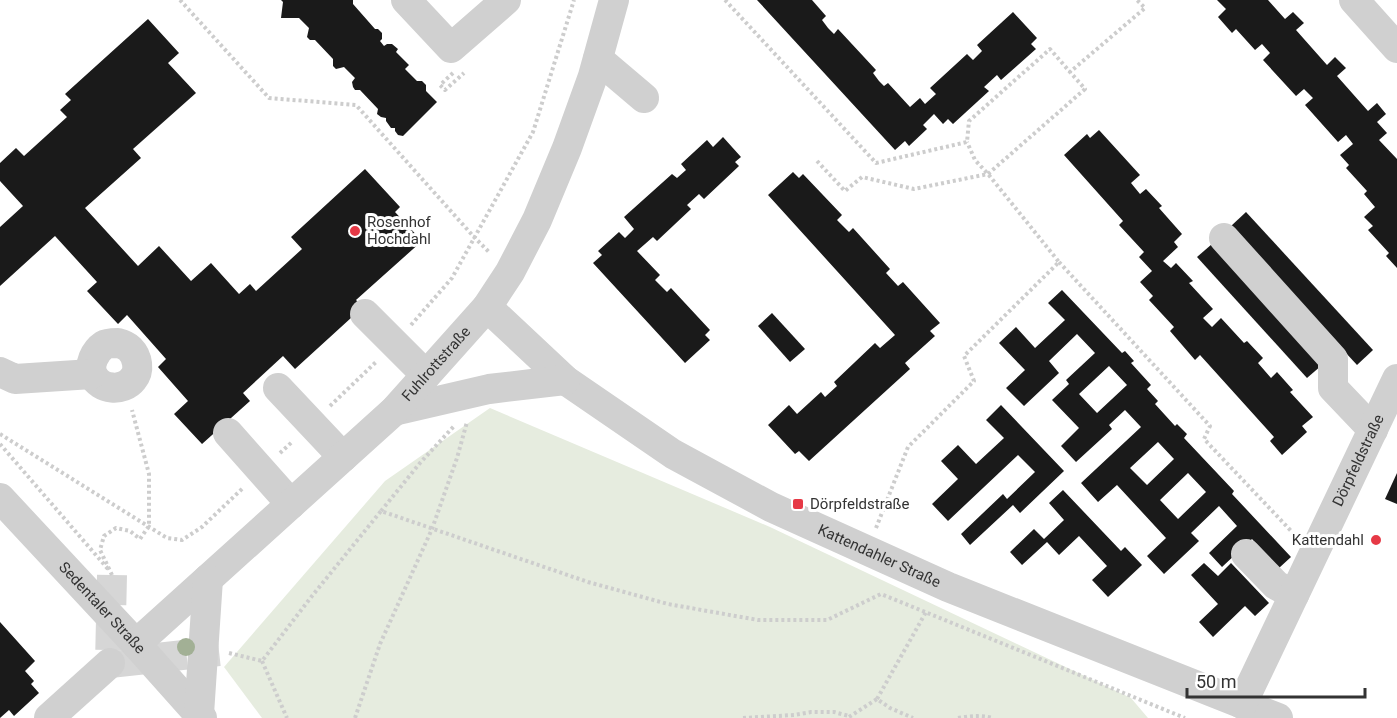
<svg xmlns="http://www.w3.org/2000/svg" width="1397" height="718" font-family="Roboto,sans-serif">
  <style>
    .green { fill: #e6ecdf }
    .building { fill: #1a1a1a; fill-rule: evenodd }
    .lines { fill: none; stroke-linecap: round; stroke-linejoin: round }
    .minor-tunnel { stroke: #d6d6d6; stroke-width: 30; stroke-dasharray: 30 15; stroke-linecap: butt }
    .path { stroke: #cdcdcd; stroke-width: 4; stroke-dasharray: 3 3; stroke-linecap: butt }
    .minor { stroke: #d0d0d0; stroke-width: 30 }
    .tree { fill: #a2b095 }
    .poi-dot { fill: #e63946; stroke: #fff; stroke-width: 2 }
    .labels { text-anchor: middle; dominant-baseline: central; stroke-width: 6; stroke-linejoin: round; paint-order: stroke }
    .poi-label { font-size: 15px; fill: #333; stroke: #fff; text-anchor: start }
    .street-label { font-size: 15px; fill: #333; stroke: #fff }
  </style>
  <rect width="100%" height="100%" fill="#fff"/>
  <!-- green -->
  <polygon class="green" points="490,408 770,527 1131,698 1148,718 262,718 224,667 385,481"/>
  <!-- building -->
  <g class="building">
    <polygon points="281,0 353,0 353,4 375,29 378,29 382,33 382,39 380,41 384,46 387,44 392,44 398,49 396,52 409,65 405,69 417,81 422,81 426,85 426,91 437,102 403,136 398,135 395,131 395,128 391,128 386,121 386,118 381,117 377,114 378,109 360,90 355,90 353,87 352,82 355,78 344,67 336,69 333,66 333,59 315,40 310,40 307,37 309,28 299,18 281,18 283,2"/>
    <polygon points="757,0 812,0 826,16 822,20 828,28 834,34 838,29 876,70 873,73 879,81 884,86 888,83 910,107 920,98 925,104 936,94 930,88 967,54 973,60 982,51 977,45 1013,12 1037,38 1031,44 1036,49 1001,80 997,75 984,87 989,91 953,124 948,119 943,124 934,114 923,125 927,129 909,146 905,141 895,150"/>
    <polygon points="1217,0 1268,0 1285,19 1293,12 1304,23 1296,30 1327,65 1335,57 1346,68 1337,76 1368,111 1377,103 1386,114 1377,122 1387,133 1379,140 1397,159 1397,268 1386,256 1389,253 1368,230 1373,226 1364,217 1375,207 1364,194 1367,191 1346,168 1349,165 1340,155 1353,144 1346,135 1338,142 1305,105 1313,98 1304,89 1296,96 1263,60 1270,53 1262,44 1255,50 1236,29 1232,33 1218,17 1226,9"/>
    <polygon points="148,19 179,53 168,63 196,93 133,149 141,158 85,208 138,266 159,246 191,281 211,263 239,294 250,284 256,291 302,249 291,237 365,169 400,207 395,212 422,241 356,300 363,307 295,369 283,356 243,393 250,401 202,444 174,414 188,401 158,367 166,359 127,315 118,324 87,291 97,282 55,236 0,286 0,227 23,206 0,181 0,163 16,148 24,156 67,117 60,110 71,100 65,94"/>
    <polygon points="1099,130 1140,175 1131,183 1140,194 1146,189 1162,206 1159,208 1182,234 1174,242 1178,247 1163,261 1171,268 1176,263 1193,281 1189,283 1213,309 1203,318 1212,327 1221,318 1244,343 1247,341 1263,358 1258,363 1271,378 1277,372 1293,390 1290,392 1313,417 1302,426 1307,432 1282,455 1270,441 1274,437 1200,355 1195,360 1170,331 1174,327 1149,300 1153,296 1140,282 1152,271 1139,257 1144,252 1119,225 1123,221 1064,155 1087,134 1090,138"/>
    <polygon points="723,137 741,157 735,162 739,166 704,199 699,194 687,205 691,209 657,241 653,237 637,251 660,275 655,280 667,292 671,288 710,330 705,335 710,340 685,363 593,263 602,255 598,251 619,232 625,238 634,229 624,217 672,174 677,178 686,170 681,164 707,140 713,147"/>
    <polygon points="793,172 799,178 803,174 842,215 837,220 849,232 853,228 890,269 886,273 898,286 903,282 940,323 930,331 935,336 905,363 910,369 809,461 799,451 795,454 768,425 789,405 797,414 821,392 825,397 837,386 834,382 875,343 880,348 895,335 768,195"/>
    <polygon points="1246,212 1373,350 1357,365 1230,227"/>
    <polygon points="1212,244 1322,365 1307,378 1197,257"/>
    <path d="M1062 290 1122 353 1125 351 1134 361 1131 363 1151 385 1147 389 1158 401 1155 404 1175 426 1177 424 1187 434 1184 438 1234 491 1232 494 1291 557 1279 568 1252 539 1222 567 1209 553 1237 526 1219 506 1191 533 1199 541 1164 574 1147 556 1166 538 1117 485 1098 502 1081 483 1141 427 1125 410 1109 425 1112 429 1076 462 1061 446 1079 428 1052 400 1069 384 1066 380 1095 353 1077 334 1049 361 1059 373 1024 406 1006 388 1025 370 999 343 1016 327 1035 348 1065 320 1048 303ZM1109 366 1127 385 1097 413 1079 394ZM1158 442 1174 459 1147 485 1130 468ZM1188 473 1206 492 1178 519 1160 500Z"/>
    <polygon points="772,313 805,349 790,362 758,326"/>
    <polygon points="1001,405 1064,471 1020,513 1013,505 970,545 961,534 1003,494 1007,499 1035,472 1018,455 948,521 932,504 958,479 941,461 958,445 976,464 1004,438 986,420"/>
    <polygon points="1397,473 1397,504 1385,499"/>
    <polygon points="1063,490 1121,551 1125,547 1142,565 1108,597 1092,580 1107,566 1079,536 1059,555 1047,542 1022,565 1010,552 1034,529 1044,539 1064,520 1049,503"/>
    <polygon points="1204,563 1218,576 1231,563 1269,603 1255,616 1245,606 1213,637 1199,622 1218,604 1191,575"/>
    <polygon points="0,622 35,661 25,671 34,681 31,684 39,693 14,716 9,710 0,718"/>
  </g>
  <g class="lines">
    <!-- minor-tunnel -->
    <polyline class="minor-tunnel" points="112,575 110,663 219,651"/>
    <!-- path -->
    <g class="path">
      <polyline points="180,0 269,98 356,105 474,237 490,253"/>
      <polyline points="725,0 876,163 967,142 969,121 1050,49 1070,72"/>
      <polyline points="453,73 440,85 445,90 464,73"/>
      <polyline points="817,161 845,191 862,177 914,189 988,174 1085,89 1070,72 1145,8 1137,0"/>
      <polyline points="1059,262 1210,426 1204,439 1294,534"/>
      <polyline points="411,325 452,278 533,132 574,0"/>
      <polyline points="330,406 377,361"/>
      <polyline points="0,434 167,538 182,540 202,527 244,487"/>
      <polyline points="0,444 108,569"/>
      <polyline points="280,453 292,442"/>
      <polyline points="381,511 420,463 455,425"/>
      <polyline points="876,528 908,447 974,381 964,356 1059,262 988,174 975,160 967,142"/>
      <polyline points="112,575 100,550 104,536 116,528 130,531 140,539 149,526 149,474 132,410"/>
      <polyline points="229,653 262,661 312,596 381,511 588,582 668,604 758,620 827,620 881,594 1185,718"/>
      <polyline points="262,661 287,718"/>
      <polyline points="877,699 926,612"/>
      <polyline points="849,717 877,699 890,708 913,718"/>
      <polyline points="355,718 380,644 432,529 457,458 467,422"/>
      <polyline points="743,718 794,715 811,712 834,712 849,716"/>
      <path d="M958 718C970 716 981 715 993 718"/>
    </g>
    <!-- minor -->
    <g class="minor">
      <polyline points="406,0 451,48 506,0"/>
      <polyline points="1354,0 1397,48"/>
      <polyline points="598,59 644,98"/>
      <polyline points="1224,238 1333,359 1333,388 1373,430"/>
      <path id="s1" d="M487 307 565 380 673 454 771 507 948 587 1278 718"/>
      <polyline points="365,314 426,375"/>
      <path d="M118 343C122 344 127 346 130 349 138 357 140 371 133 379 123 392 100 390 93 375 88 365 95 351 104 345 107 343 113 343 118 343Z"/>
      <polyline points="0,372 15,379 92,374"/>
      <polyline points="278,388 343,457"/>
      <polyline points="394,411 489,389 565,380"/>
      <polyline points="228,433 291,504"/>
      <path id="s2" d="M0 498 136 644 202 718"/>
      <polyline points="1246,554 1276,585 1294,595"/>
      <path id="s3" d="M136 644 394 411 487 307 510 272 537 220 567 148 593 76 614 0"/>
      <path id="s4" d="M1242 704 1397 379"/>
      <polyline points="199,714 208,579"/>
      <polyline points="49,718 110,663"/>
    </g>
  </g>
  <!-- trees -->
  <circle class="tree" cx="186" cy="647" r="9"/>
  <!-- markers -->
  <g class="poi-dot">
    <circle cx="355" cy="231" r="6"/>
    <rect x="792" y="498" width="12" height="12" rx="3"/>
    <circle cx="1376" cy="540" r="6"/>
  </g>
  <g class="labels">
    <!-- poi labels -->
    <g class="poi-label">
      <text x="367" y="222">Rosenhof<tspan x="367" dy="17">Hochdahl</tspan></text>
      <text x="810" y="504">Dörpfeldstraße</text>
      <text x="1364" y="540" text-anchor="end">Kattendahl</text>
    </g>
    <!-- street labels -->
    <g class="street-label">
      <text stroke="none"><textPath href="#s3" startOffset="411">Fuhlrottstraße</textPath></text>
      <text stroke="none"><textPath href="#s4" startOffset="270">Dörpfeldstraße</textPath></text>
      <text stroke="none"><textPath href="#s1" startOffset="468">Kattendahler Straße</textPath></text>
      <text stroke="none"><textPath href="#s2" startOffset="150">Sedentaler Straße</textPath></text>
    </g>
  </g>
  <!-- scale -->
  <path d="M1187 688v9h178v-9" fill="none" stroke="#333333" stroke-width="3"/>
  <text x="1196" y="688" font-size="18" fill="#333333" stroke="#ffffff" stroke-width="4.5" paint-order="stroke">50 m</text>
</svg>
